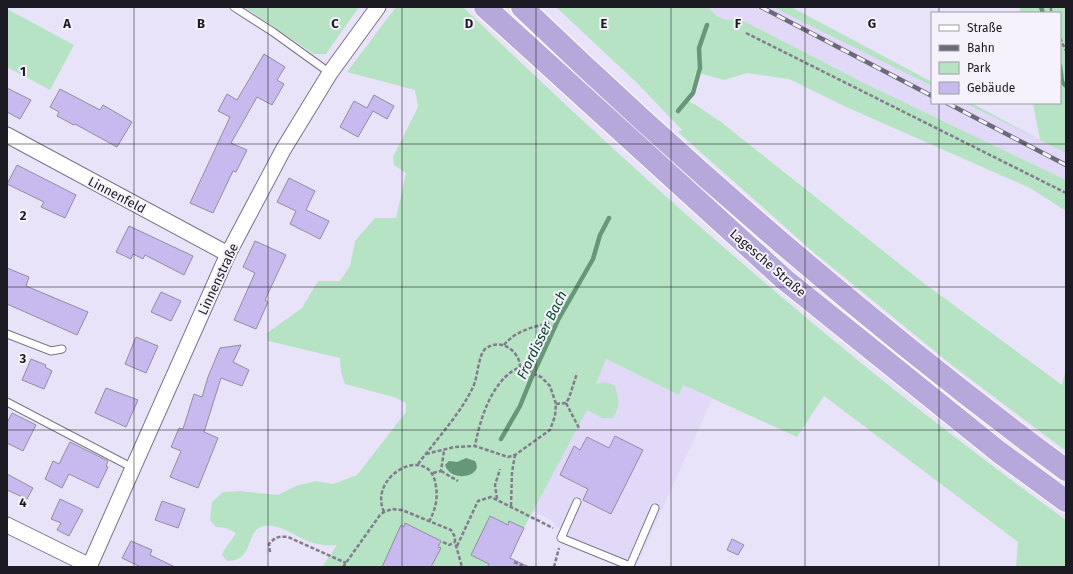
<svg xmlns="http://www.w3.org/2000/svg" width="1073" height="574" font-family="'Fira Sans',sans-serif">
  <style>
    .built { fill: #e1d9f7 }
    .green { fill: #b7e3c5 }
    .water { fill: #669877 }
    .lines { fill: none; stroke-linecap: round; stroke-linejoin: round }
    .stream { stroke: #669877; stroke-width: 4.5 }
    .building { fill: #c8baee; stroke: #928da1 }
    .service-casing { stroke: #797487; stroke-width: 9 }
    .minor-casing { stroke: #797487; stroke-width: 17 }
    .trunk-casing { stroke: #fff; stroke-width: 24 }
    .path { stroke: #817d8c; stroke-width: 2.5; stroke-dasharray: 4 2; stroke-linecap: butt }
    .service { stroke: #fff; stroke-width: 7 }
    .minor { stroke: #fff; stroke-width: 15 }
    .trunk { stroke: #b6a8da; stroke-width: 22 }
    .rail-casing { stroke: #6d6a77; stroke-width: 4.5 }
    .rail { stroke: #f5f2fc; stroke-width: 3; stroke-dasharray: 9; stroke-linecap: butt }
    .grid { fill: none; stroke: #1c1a22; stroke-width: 1; stroke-opacity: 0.55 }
    .labels { text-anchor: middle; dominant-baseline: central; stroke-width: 4; stroke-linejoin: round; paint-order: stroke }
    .street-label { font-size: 13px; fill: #1c1a22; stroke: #f5f2fc }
    .water-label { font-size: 14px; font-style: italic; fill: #084928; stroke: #f5f2fc }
    .grid-label { font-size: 13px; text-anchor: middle; font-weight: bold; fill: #1c1a22; stroke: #f5f2fc; stroke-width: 4; stroke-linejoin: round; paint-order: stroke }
  </style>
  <rect width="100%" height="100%" fill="#e9e3f9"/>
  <!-- built -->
  <g class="built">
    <polygon points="708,7 791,7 932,82 932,103 971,103 1066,153 1066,180 864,83 740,19 725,21 715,15"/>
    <polygon points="605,359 679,395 683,385 712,399 637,565 565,535 551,520 527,508"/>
  </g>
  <!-- green -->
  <g class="green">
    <polygon points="244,7 359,7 326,54 314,54"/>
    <path d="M396 7H463C653 191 851 365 1066 520V567H1016L1018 542 824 396 797 437 683 385 679 395 606 359 596 384 605 382 614 385C620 398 620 406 613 418H602L587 410 524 528 510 521 507 526 490 516 471 555 489 563 487 567H431L433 564 430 563 436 558 440 549 438 547 441 541 406 524 404 527 401 526 389 552 392 553 386 557 382 567H322L337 545C327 546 320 545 310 542 296 537 279 523 264 526 244 530 256 561 227 561L222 555C225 546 232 541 236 533L226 528 216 527 210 520 212 502 223 492 240 491 278 495 296 486 316 481 333 484 357 475 406 412V403L394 397 345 384 341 372 340 358 268 341 267 333 302 308 318 281H340L350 266 355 241 375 218H396L406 173 394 165 393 157 418 107 415 90 347 72Z"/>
    <path d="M556 7H708C719 20 724 21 740 19L864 83 1066 180V211L1030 188 844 106 789 79 747 73 724 80 696 72 688 101 696 105 721 122 921 281 1062 385 1066 369V451L953 366 812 251 678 132 682 130 636 82Z"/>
    <polygon points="773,7 791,7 932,82 932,86"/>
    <polygon points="1020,7 1066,7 1066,153 965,103 971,103 1040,140 1033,103 1060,103 1060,13 1020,13"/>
    <polygon points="7,9 74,45 50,90 7,67"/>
  </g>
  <!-- water -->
  <path class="water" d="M466 458 475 461C485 476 451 484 445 465L449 461 457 462Z"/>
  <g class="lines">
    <!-- stream -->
    <g class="stream">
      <polyline points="1041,7 1043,13"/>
      <polyline points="1060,66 1062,82 1066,86"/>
      <polyline points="678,111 693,93 700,68 699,48 707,25"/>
      <polyline points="501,439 520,406 531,379 558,320 593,259 600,235 609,218"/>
    </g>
  </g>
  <!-- building -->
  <g class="building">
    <polygon points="264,54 285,67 277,80 284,84 272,105 257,97 231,143 247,150 236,172 233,171 213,213 190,203 230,117 218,111 227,94 237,100"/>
    <polygon points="7,88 31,100 20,119 7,112"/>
    <polygon points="60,89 100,110 103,105 132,122 117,147 75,124 74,125 57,116 59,112 50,107"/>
    <polygon points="374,95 394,106 387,119 373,111 358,137 340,127 354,101 367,108"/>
    <polygon points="17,165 76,195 65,218 41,207 44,202 7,184"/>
    <polygon points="289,178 315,191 306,210 329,221 320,239 290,224 296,211 277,202"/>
    <polygon points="129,226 193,256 184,275 145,255 143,259 133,254 131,259 116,252"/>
    <polygon points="255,241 286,255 265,300 268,302 256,329 234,320 255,273 243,267"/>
    <polygon points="7,268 29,277 26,286 88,312 77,335 7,304"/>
    <polygon points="161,292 181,301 171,321 151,312"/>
    <polygon points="136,337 158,346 146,373 125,364"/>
    <polygon points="241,345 233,362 249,370 242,386 221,378 204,432 218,438 198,488 170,477 181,451 171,447 179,428 183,429 194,394 202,397 208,377 220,348"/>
    <polygon points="31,359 46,365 45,367 52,371 44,389 22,380"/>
    <polygon points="106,388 138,400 126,427 95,413"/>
    <polygon points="12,413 36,425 23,451 7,443 7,423"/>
    <polygon points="615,436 643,450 611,514 583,500 588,489 560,475 574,446 580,450 587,437 609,448"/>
    <polygon points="70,442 108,461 106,466 108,467 98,488 69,474 62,488 45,479 53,461 59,464"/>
    <polygon points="7,474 33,488 27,499 7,490"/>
    <polygon points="60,499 83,510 69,536 57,530 61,523 51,519"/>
    <polygon points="162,501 185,509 178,528 155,520"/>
    <polygon points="490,516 508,525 509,521 524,528 510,558 529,567 487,567 489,564 471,555"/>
    <polygon points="405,523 441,541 438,547 441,548 431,567 382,567 401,525 404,527"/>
    <polygon points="732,539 744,545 738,555 727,550"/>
    <polygon points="131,541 152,550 150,555 175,567 141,567 122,558"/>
  </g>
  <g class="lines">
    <!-- service casing -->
    <g class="service-casing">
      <g id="service">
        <polyline points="234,7 273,32 330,73"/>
        <polyline points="7,334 51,351 62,349"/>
        <polyline points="7,402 133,468"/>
        <polyline points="577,502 561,538 630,566 655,508"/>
      </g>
    </g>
    <!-- minor casing -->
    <g class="minor-casing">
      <g id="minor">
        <polyline points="7,135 228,254"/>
        <polyline points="7,525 90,566"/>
        <polyline points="89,567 228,254 283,150 330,73 378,7"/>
      </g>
    </g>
    <!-- trunk casing -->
    <g class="trunk-casing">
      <g id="trunk">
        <polyline points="485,7 784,279 999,452 1066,501"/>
        <path d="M522 7C694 172 874 328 1066 470"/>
      </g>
    </g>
    <!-- path -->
    <g class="path">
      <polyline points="1051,7 1051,13"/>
      <polyline points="746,33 1066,193"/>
      <polyline points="1060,38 1066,51"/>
      <path d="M504 345C515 331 533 327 549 323"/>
      <polyline points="566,403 579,428"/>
      <polyline points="556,404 566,403 569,398 577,373"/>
      <polyline points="426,454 454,447 475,446"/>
      <path d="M418 464C436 440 461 413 473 387 478 377 478 356 485 349 500 337 520 351 520 367 492 379 480 419 475 446L508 457 515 455 550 430 555 416 556 404 550 386 541 377 520 367"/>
      <polyline points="441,471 458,481"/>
      <polyline points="433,473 441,471 444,451"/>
      <polyline points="497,499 495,485 500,469"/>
      <polyline points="511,506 512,472 515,455"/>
      <path d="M384 512C367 474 432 442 436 487 438 500 435 510 429 522"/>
      <polyline points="443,542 449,545 455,542"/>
      <polyline points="457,546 478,501 491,497 553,528"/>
      <path d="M270 552 269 544C275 537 279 536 288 537L346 563"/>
      <polyline points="514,562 526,567"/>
      <polyline points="343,567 380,515 384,512 392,509 402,510 451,530 455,537 455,542 462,567"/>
      <polyline points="554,567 559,548"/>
    </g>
    <!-- service -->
    <use href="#service" class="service"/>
    <!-- minor -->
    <use href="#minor" class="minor"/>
    <!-- trunk -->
    <use href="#trunk" class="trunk"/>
    <!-- rail casing -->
    <g class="rail-casing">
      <g id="rail">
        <polyline points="761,7 932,96"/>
        <polyline points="947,103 1066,165"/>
      </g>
    </g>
    <!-- rail -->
    <use href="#rail" class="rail"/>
  </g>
  <!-- grid -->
  <path class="grid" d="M134 7V567M268 7V567M402 7V567M536 7V567M671 7V567M805 7V567M939 7V13M939 103V567M7 144H1066M7 287H1066M7 430H1066"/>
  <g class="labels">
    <!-- street labels -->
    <g class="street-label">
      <text transform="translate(117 195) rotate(28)">Linnenfeld</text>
      <text transform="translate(768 263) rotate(41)">Lagesche Straße</text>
      <text transform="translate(218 279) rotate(-65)">Linnenstraße</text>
    </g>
    <!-- water labels -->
    <g class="water-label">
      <text transform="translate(542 335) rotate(-64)">Frordisser Bach</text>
    </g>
  </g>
  <g class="grid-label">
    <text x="67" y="28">A</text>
    <text x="201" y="28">B</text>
    <text x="335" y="28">C</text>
    <text x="469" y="28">D</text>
    <text x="604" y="28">E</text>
    <text x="738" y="28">F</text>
    <text x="872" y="28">G</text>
    <text x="23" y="76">1</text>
    <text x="23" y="220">2</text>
    <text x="23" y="363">3</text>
    <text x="23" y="507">4</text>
  </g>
  <!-- border -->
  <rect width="1073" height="574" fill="none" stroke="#1c1a22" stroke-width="16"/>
  <!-- legend -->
  <rect x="931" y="12" width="130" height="92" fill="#f5f2fc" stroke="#9e9ca5"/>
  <rect x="939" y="25" width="20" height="6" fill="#ffffff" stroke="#9e9ca5"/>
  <text x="967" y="32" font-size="12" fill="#1c1a22">Straße</text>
  <rect x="939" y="45" width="20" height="6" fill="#6d6a77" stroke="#9e9ca5"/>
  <text x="967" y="52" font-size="12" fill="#1c1a22">Bahn</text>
  <rect x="939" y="62" width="20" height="12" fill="#b7e3c5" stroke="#9e9ca5"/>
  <text x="967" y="72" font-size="12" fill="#1c1a22">Park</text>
  <rect x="939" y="82" width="20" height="12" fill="#c8baee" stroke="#9e9ca5"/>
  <text x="967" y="92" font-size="12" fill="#1c1a22">Gebäude</text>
</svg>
